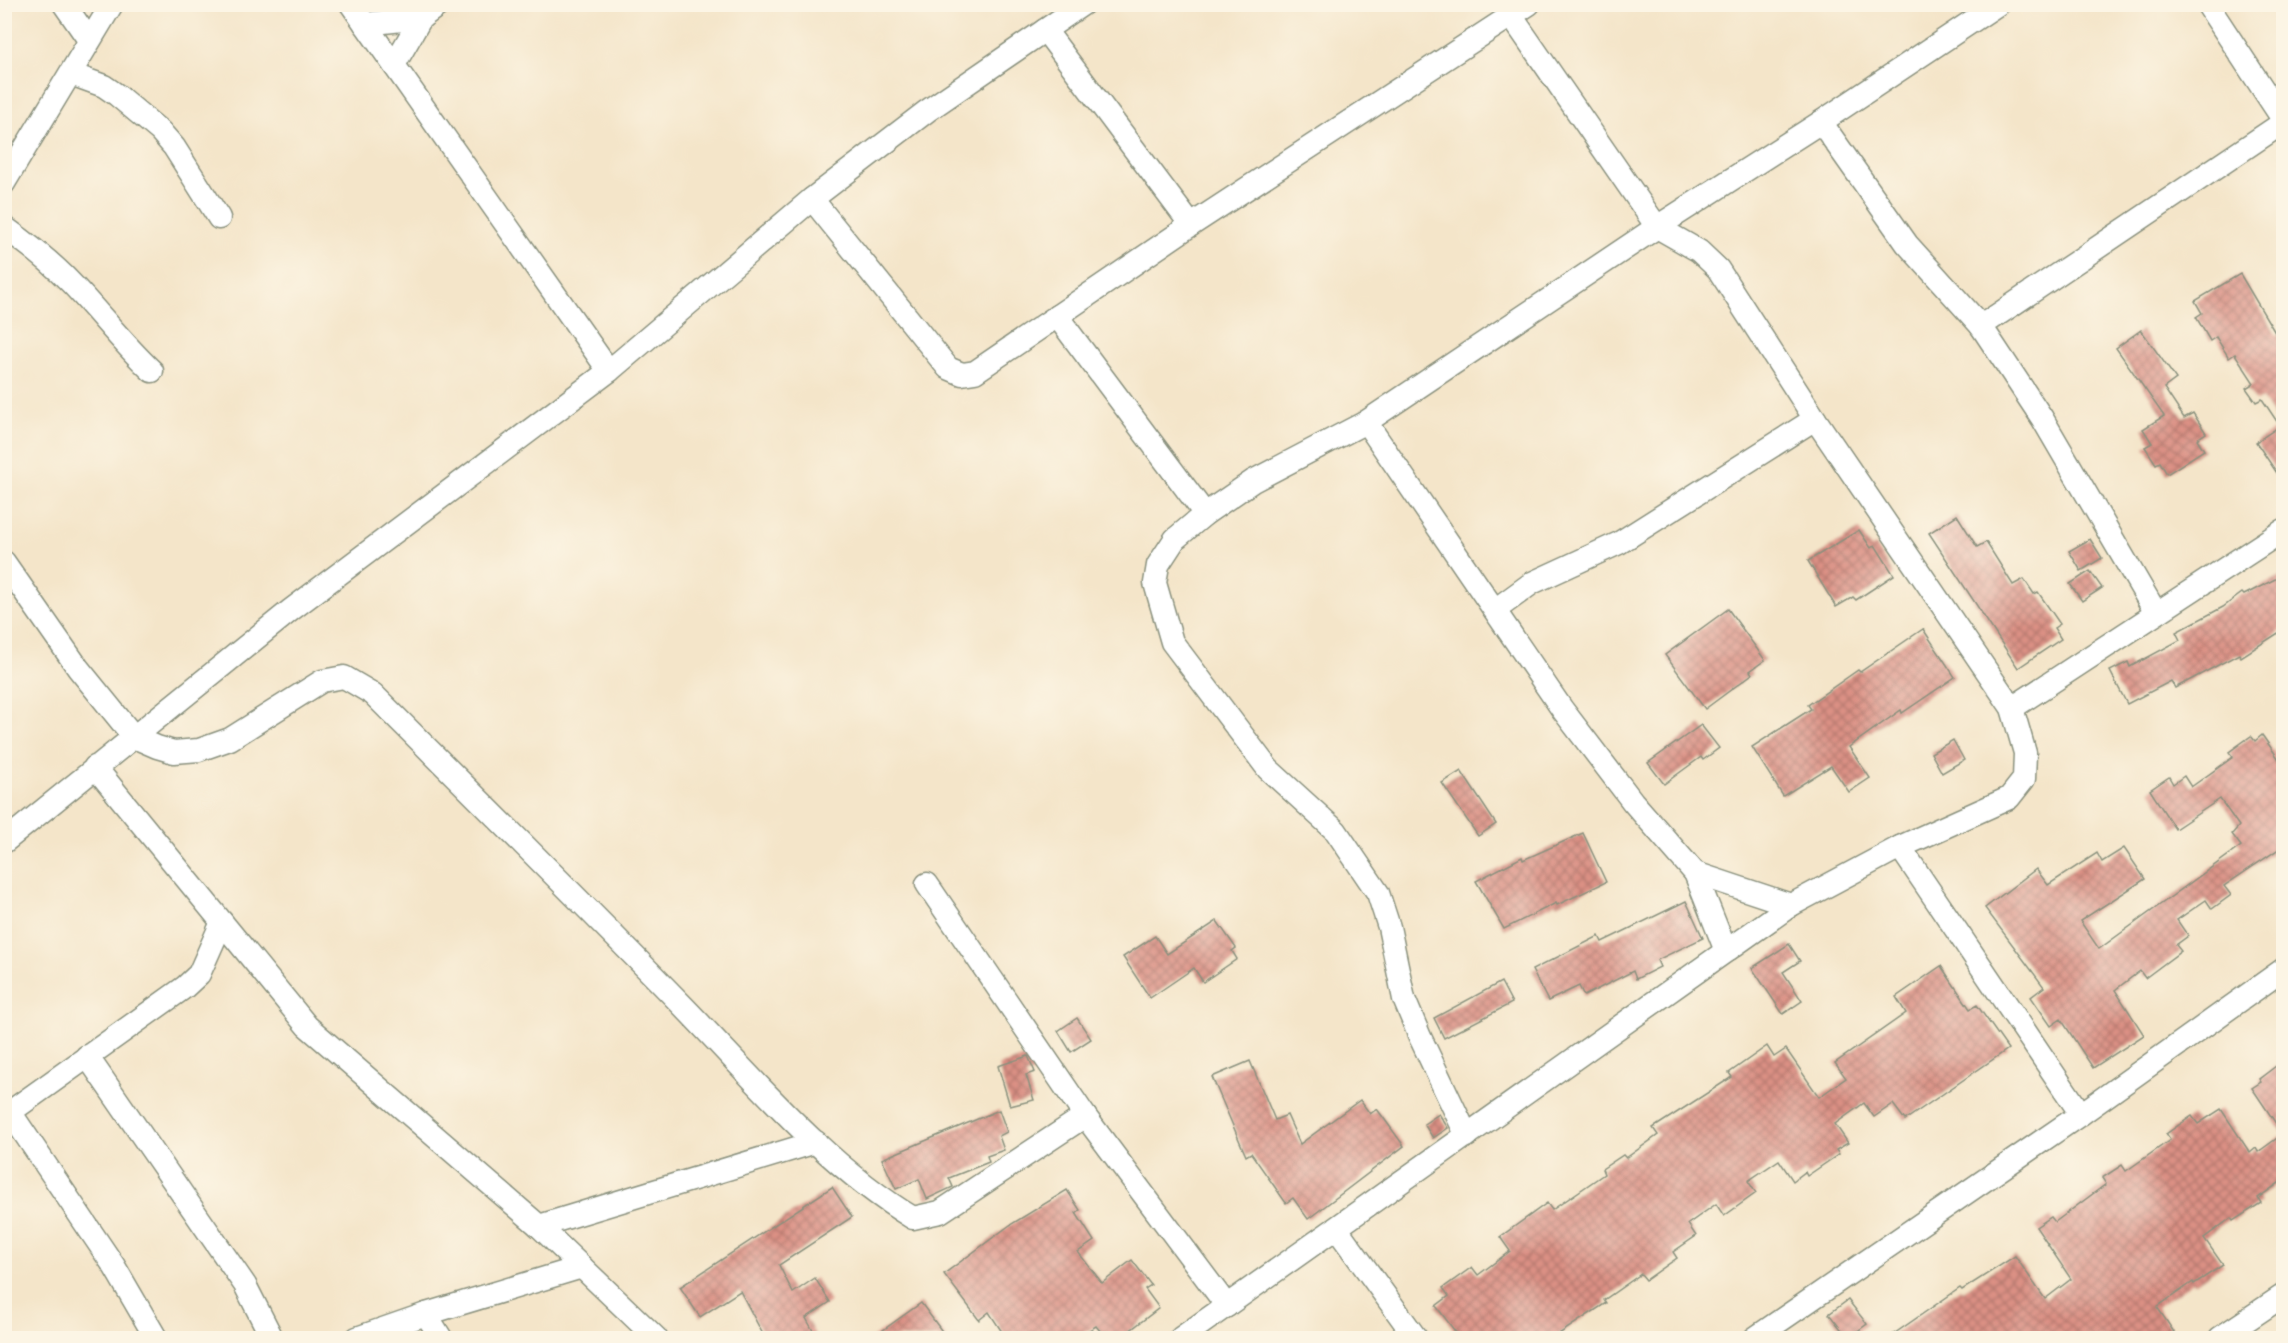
<svg xmlns="http://www.w3.org/2000/svg" width="2288" height="1343" font-family="Mali,sans-serif">
  <style>
    .building { fill: url(#building-cross-hatch) }
    .lines { fill: none; stroke-linecap: round; stroke-linejoin: round }
    .minor-casing { stroke: #8a917e; stroke-width: 25 }
    .minor { stroke: #fff; stroke-width: 22 }
  </style>
  <defs>
    <pattern id="building-cross-hatch" width="8" height="8" patternUnits="userSpaceOnUse" patternTransform="scale(1.5)"><rect width="8" height="8" fill="#db9084"/><path d="M0 0l8 8M0 8l8-8" fill="none" stroke="#b1776d"/></pattern>
  </defs>
  <rect width="100%" height="100%" fill="#fcf5e5"/>
  <filter id="ink" filterUnits="userSpaceOnUse"><feTurbulence type="fractalNoise" baseFrequency=".0167" numOctaves="2"/><feDisplacementMap in="SourceGraphic" scale="12" xChannelSelector="R" yChannelSelector="G"/><feConvolveMatrix kernelMatrix="1 2 1 2 8 2 1 2 1" color-interpolation-filters="sRGB"/></filter>
  <filter id="wash" filterUnits="userSpaceOnUse"><feTurbulence type="fractalNoise" baseFrequency=".008" numOctaves="4" result="noise"/><feDisplacementMap in="SourceGraphic" scale="24" xChannelSelector="R" yChannelSelector="G"/><feGaussianBlur stdDeviation="1.35" result="paint"/><feColorMatrix in="noise" values="0 0 0 0 0 0 0 0 0 0 0 0 0 0 0 0 0 1.4 0 .05"/><feComposite in="paint" operator="in"/></filter>
  <g filter="url(#wash)">
    <rect width="100%" height="100%" fill="#f4e5c9"/>
    <g id="blocks">
      <!-- building -->
      <g class="building">
        <polygon points="2240,274 2277,336 2283,332 2283,482 2256,442 2280,426 2262,399 2256,402 2246,388 2254,383 2235,354 2229,358 2216,337 2210,341 2196,317 2202,313 2195,301"/>
        <polygon points="2141,330 2176,379 2164,388 2184,418 2193,413 2206,433 2197,439 2204,450 2167,474 2160,462 2156,464 2145,447 2152,443 2143,429 2164,416 2116,348"/>
        <polygon points="1957,515 1977,547 1986,542 2013,585 2024,579 2034,594 2038,592 2060,624 2054,628 2061,639 2018,668 1929,533"/>
        <polygon points="1859,530 1871,548 1875,545 1894,575 1856,600 1853,597 1836,607 1808,561"/>
        <polygon points="2090,539 2102,558 2081,571 2069,551"/>
        <polygon points="2090,571 2102,588 2082,601 2070,584"/>
        <polygon points="2283,575 2283,630 2241,657 2239,654 2175,688 2171,681 2127,704 2110,671 2128,662 2130,667 2180,640 2176,632 2223,607 2242,593 2244,595"/>
        <polygon points="1728,609 1765,660 1750,671 1752,674 1705,709 1665,655"/>
        <polygon points="1923,629 1955,677 1902,713 1901,710 1849,747 1870,778 1849,792 1831,766 1783,796 1752,747 1811,709 1808,705 1858,670 1860,672"/>
        <polygon points="1701,725 1719,748 1703,760 1701,757 1664,784 1648,763"/>
        <polygon points="2262,735 2283,765 2283,846 2224,886 2231,895 2212,909 2206,900 2177,920 2188,936 2176,945 2181,951 2145,978 2140,971 2115,990 2144,1035 2093,1068 2061,1019 2051,1026 2031,997 2044,987 1985,908 2036,869 2048,885 2097,853 2102,862 2124,848 2145,879 2080,921 2099,949 2241,846 2232,834 2239,826 2220,799 2175,829 2150,790 2169,777 2173,784 2184,776 2191,787 2233,757 2229,752 2251,736 2255,741"/>
        <polygon points="1953,740 1964,760 1942,773 1931,753"/>
        <polygon points="1461,771 1496,824 1478,836 1442,783"/>
        <polygon points="1583,833 1606,882 1557,905 1556,903 1504,929 1476,881 1522,857 1523,860"/>
        <polygon points="1686,901 1703,938 1657,960 1660,967 1636,979 1633,971 1584,996 1579,986 1548,1001 1532,970 1599,936 1602,942"/>
        <polygon points="1217,921 1236,948 1232,951 1237,959 1203,982 1194,968 1150,998 1123,957 1155,936 1167,954"/>
        <polygon points="1789,944 1800,961 1783,972 1802,1001 1783,1014 1752,968"/>
        <polygon points="1941,966 1970,1009 1977,1005 2008,1049 1905,1120 1893,1104 1874,1117 1864,1103 1835,1124 1848,1143 1836,1150 1839,1154 1807,1176 1805,1172 1793,1181 1779,1160 1748,1181 1756,1193 1724,1216 1716,1204 1688,1224 1696,1236 1673,1252 1677,1258 1646,1280 1641,1274 1604,1300 1606,1303 1553,1338 1460,1338 1436,1306 1449,1296 1443,1288 1472,1267 1478,1275 1510,1251 1500,1237 1547,1203 1552,1210 1604,1174 1602,1169 1623,1155 1626,1158 1658,1135 1653,1128 1732,1077 1729,1073 1767,1046 1774,1057 1786,1049 1819,1097 1846,1078 1835,1063 1906,1013 1896,997"/>
        <polygon points="1501,982 1512,1003 1444,1038 1434,1018"/>
        <polygon points="1077,1018 1091,1039 1071,1052 1058,1031"/>
        <polygon points="1028,1056 1035,1072 1026,1075 1034,1100 1010,1106 998,1066"/>
        <polygon points="1250,1061 1275,1120 1287,1115 1300,1144 1360,1100 1370,1114 1377,1109 1404,1146 1308,1219 1293,1198 1286,1203 1251,1153 1246,1156 1212,1077"/>
        <polygon points="2276,1066 2283,1077 2283,1134 2252,1088 2261,1082 2259,1079"/>
        <polygon points="2221,1109 2250,1153 2256,1148 2258,1152 2283,1134 2283,1180 2258,1198 2261,1203 2233,1221 2231,1218 2204,1238 2223,1265 2194,1284 2193,1282 2157,1307 2174,1332 2166,1338 1888,1338 1960,1288 1962,1290 2015,1256 2045,1299 2071,1279 2036,1227 2051,1217 2055,1222 2106,1184 2102,1178 2122,1165 2126,1171 2170,1140 2166,1134 2192,1116 2198,1124"/>
        <polygon points="999,1110 1007,1132 999,1136 1004,1150 987,1156 989,1162 949,1178 953,1187 927,1199 919,1179 896,1189 882,1159"/>
        <polygon points="1439,1114 1448,1128 1433,1138 1424,1124"/>
        <polygon points="832,1187 852,1217 779,1265 793,1293 815,1278 830,1302 806,1318 817,1338 765,1338 740,1291 700,1317 680,1287"/>
        <polygon points="1067,1190 1080,1210 1076,1213 1094,1241 1078,1252 1102,1283 1132,1260 1151,1285 1145,1289 1159,1308 1120,1338 1106,1338 1096,1326 1076,1338 1006,1338 989,1312 979,1320 944,1274 1010,1225"/>
        <polygon points="1848,1300 1867,1324 1848,1338 1829,1314"/>
        <polygon points="921,1303 947,1338 872,1338"/>
      </g>
    </g>
  </g>
  <g filter="url(#ink)">
    <use href="#blocks" fill-opacity="0" stroke="#8a917e" stroke-width="1.5"/>
    <g class="lines">
      <!-- minor casing -->
      <g class="minor-casing">
        <g id="minor">
          <polyline points="64,4 89,40"/>
          <polyline points="351,4 609,371"/>
          <polyline points="2207,4 2284,121"/>
          <polyline points="365,24 421,18"/>
          <polyline points="1045,30 1191,225"/>
          <polyline points="394,65 421,18 440,4"/>
          <polyline points="71,74 104,86 117,95 160,131 174,147 219,218"/>
          <polyline points="1821,122 1907,244 1981,326 2042,418 2156,613"/>
          <polyline points="4,183 112,4"/>
          <polyline points="812,199 948,368 962,374 975,372 1191,225 1529,4"/>
          <path d="M4 227C28 244 51 262 71 283 99 312 123 344 152 371"/>
          <polyline points="1057,316 1205,514"/>
          <polyline points="1981,326 2284,122"/>
          <polyline points="1366,422 1562,709 1633,802 1695,873 1726,951"/>
          <path d="M4 562 78 668 134 737 157 747 174 752 199 750 230 739 322 681 344 677 373 694C477 798 581 901 683 1006 754 1079 825 1165 913 1218L940 1212 1085 1116"/>
          <polyline points="1495,610 1532,583 1619,543 1815,419"/>
          <polyline points="2012,708 2284,530"/>
          <polyline points="95,767 307,1026 539,1226 656,1338"/>
          <polyline points="4,842 291,610 609,371 812,199 927,111 1083,4"/>
          <polyline points="1900,847 2081,1114"/>
          <polyline points="1695,873 1791,905"/>
          <polyline points="927,884 1085,1116 1227,1306"/>
          <polyline points="87,1056 245,1285 272,1338"/>
          <polyline points="1467,1136 1420,1037 1404,999 1389,927 1378,893 1336,831 1268,769 1172,642 1155,583 1158,565 1175,539 1205,514 1253,481 1366,422 1657,227 1821,122 1998,4"/>
          <polyline points="539,1226 816,1142"/>
          <polyline points="1337,1229 1416,1338"/>
          <polyline points="426,1314 441,1338"/>
          <polyline points="156,1338 114,1266 10,1112 185,987 199,974 222,922"/>
          <polyline points="357,1338 426,1314 582,1267"/>
          <polyline points="1181,1338 1791,905 1900,847 2009,798 2024,779 2025,753 2012,708 1815,419 1718,269 1699,251 1657,227 1512,17"/>
          <polyline points="1755,1338 2081,1114 2284,969"/>
          <polyline points="2220,1338 2284,1295"/>
        </g>
      </g>
      <!-- minor -->
      <use href="#minor" class="minor"/>
    </g>
  </g>
  <!-- margin -->
  <rect width="2288" height="1343" fill="none" stroke="#fcf5e5" stroke-width="24"/>
</svg>
